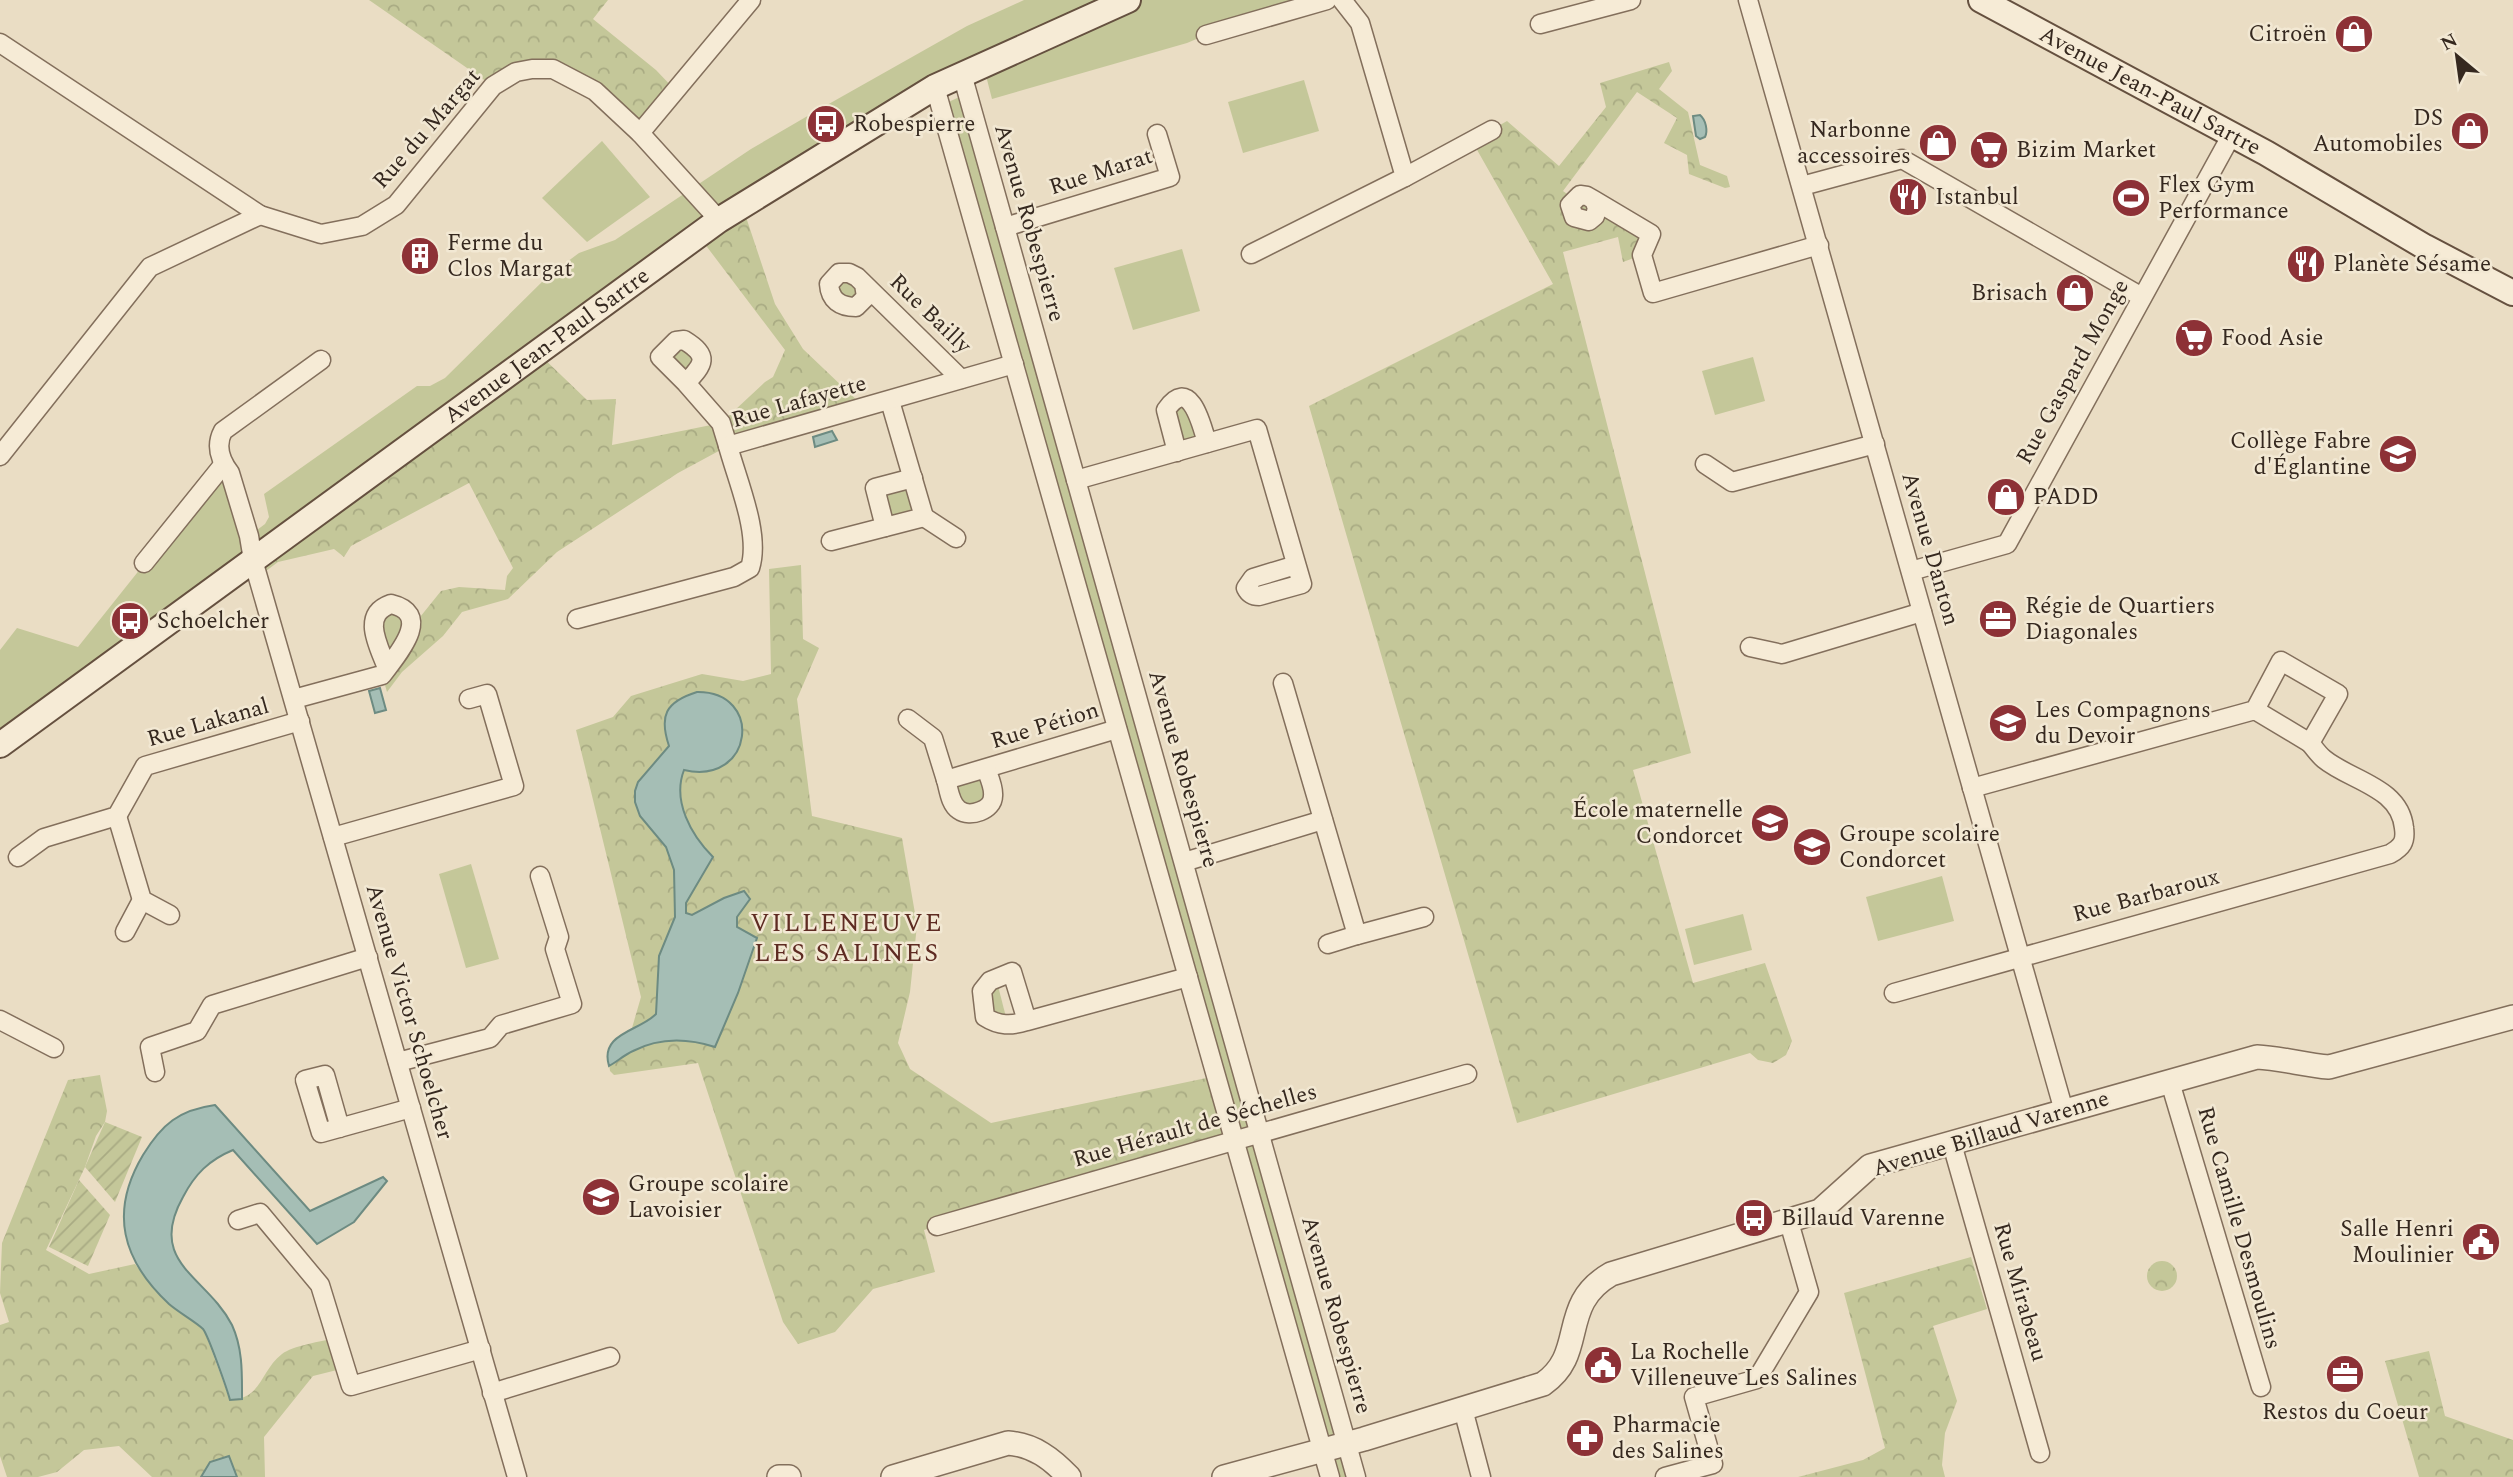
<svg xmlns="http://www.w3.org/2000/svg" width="2513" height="1477" font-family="Spectral,serif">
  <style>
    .grass { fill: #c4c799 }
    .forest { fill: url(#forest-crowns) }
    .garden { fill: url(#garden-furrows) }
    .water { fill: #a5beb5; stroke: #6d8b82; stroke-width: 2 }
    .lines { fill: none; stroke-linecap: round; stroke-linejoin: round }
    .minor-casing { stroke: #836f5c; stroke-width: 21 }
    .tertiary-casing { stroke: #836f5c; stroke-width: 26 }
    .secondary-casing { stroke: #65503f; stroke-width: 28 }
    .minor { stroke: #f6ebd6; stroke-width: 18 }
    .tertiary { stroke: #f6ebd6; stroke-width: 23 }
    .secondary { stroke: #f6ebd6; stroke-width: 24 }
    .labels { text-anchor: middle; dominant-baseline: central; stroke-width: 5; stroke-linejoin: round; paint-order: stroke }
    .poi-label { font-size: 23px; fill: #35281f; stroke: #f2e8d3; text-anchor: start }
    .street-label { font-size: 23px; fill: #35281f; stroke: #f2e8d3 }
    .quarter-label { font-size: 26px; letter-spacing: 2px; fill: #5e2b22; stroke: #f2e8d3 }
  </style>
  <defs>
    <pattern id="forest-crowns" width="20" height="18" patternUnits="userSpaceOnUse" patternTransform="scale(1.75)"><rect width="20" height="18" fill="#c4c799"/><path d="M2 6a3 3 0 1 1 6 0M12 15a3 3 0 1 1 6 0" fill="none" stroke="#a9ab83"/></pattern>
    <pattern id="garden-furrows" width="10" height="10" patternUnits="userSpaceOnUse" patternTransform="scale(1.75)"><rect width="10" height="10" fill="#c4c799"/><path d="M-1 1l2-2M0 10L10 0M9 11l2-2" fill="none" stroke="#a9ab83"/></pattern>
  </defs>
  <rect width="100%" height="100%" fill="#eaddc4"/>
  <!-- grass -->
  <g class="grass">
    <polygon points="1024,0 1327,0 1206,35 1187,43 992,99 983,64 719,220 0,745 0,650 17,628 78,647 223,465 249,536 265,524 269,517 264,494 417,386 430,386 445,378 548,276 579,253 615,240 751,149 811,114 967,26"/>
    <polygon points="1304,80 1319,131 1243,153 1228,102"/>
    <polygon points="968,93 1356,1477 1330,1477 940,106"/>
    <polygon points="602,141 650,197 587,242 542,198"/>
    <polygon points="1182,249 1200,311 1133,330 1114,268"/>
    <polygon points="839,273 864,284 856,307 830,294"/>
    <polygon points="676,341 700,353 686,383 660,357"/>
    <polygon points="1753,357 1765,401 1715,415 1702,371"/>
    <polygon points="1181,398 1207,443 1177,452 1171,402"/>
    <polygon points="913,478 924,517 885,527 875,488"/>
    <polygon points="380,608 412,617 387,668"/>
    <polygon points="986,769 994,793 967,814 946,780"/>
    <polygon points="471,864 499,959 466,968 439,874"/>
    <polygon points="1942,876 1954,921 1878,941 1866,897"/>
    <polygon points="1743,914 1752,950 1694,965 1685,929"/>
    <polygon points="996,978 1008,1025 985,1017 990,981"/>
  </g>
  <!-- forest -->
  <g class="forest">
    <polygon points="369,0 608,0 593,19 656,70 676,91 640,133 553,69 493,86"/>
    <polygon points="1669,62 1672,71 1659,89 1688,112 1700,165 1727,176 1730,187 1725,188 1689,174 1687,155 1664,143 1677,118 1637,92 1563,191 1574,199 1651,234 1642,255 1623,262 1618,237 1563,252 1691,753 1633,770 1693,983 1765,963 1792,1041 1786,1055 1773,1063 1758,1060 1750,1053 1517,1123 1309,406 1553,284 1472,141 1507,121 1559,166 1606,107 1600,83"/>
    <polygon points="742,205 775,304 803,349 865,408 728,446 678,473 557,552 508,599 462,612 443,636 402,672 387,692 382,675 412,627 441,591 459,587 505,590 507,576 513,568 469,483 351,546 344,557 334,549 278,562 262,574 253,560 538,353 587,400 616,399 612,445 721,423 765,382 773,377 785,350 698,235"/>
    <path d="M801 565 803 639 819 648 797 699 812 816 902 838 917 925 910 992 898 1043 910 1069 991 1123 1216 1076 1233 1135 924 1230 935 1272 873 1289 835 1332 798 1344 783 1322 698 1063 614 1075 610 1071C606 1046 611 1041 632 1028L641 997 576 730 613 717 631 696 702 674 743 681 771 674 769 569Z"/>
    <path d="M100 1075 107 1111 105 1122 96 1136 85 1167 46 1250 89 1274 135 1264 151 1285 204 1330 230 1400C262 1399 260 1371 282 1354 292 1346 322 1341 336 1338L345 1368 313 1376 264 1437 265 1477H152L119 1446 84 1450 57 1472 38 1477H7L0 1456V1325L9 1322 0 1293 2 1243 68 1080Z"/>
    <polygon points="1971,1257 1987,1309 1933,1326 1957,1401 1945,1433 1942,1465 1945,1477 1798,1477 1863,1460 1885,1448 1844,1293"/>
    <circle cx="2162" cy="1276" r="15"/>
    <polygon points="2429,1351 2445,1416 2513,1440 2513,1477 2419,1477 2385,1361"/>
  </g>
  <!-- garden -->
  <g class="garden">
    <polygon points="105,1122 142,1137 115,1202 85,1167"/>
    <polygon points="79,1180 110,1215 88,1266 49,1247"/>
  </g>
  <!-- water -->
  <g class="water">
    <path d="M1700 115C1706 120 1708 131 1705 137L1700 139 1696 136 1693 116Z"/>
    <polygon points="832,431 837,440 815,447 813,437"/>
    <polygon points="380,688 386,710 375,713 369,691"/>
    <path d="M697 692C764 691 754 786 684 770 672 801 691 835 713 857L686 903V913L692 915 724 898 744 891 750 899 737 917V927L757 938 738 993 715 1047C687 1038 660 1037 633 1051 624 1055 618 1061 609 1066 599 1033 640 1031 656 1014L659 956 675 917 674 870 666 847 640 816 635 802V791L638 782 669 746C659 716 665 702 697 692Z"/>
    <path d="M215 1105 310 1211 383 1177 387 1181 354 1222 317 1244 233 1150C209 1160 195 1174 183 1197 146 1263 207 1276 232 1325 243 1349 242 1374 242 1399L230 1400C227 1389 208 1335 203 1329 196 1322 178 1312 169 1304 122 1260 109 1212 143 1155 162 1124 179 1110 215 1105Z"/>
    <polygon points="229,1456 237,1477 201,1477 210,1462"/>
  </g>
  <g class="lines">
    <!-- minor casing -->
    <g class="minor-casing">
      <g id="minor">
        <polyline points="1748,0 2064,1111"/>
        <polyline points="1540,24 1631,0"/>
        <polyline points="1206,35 1327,0"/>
        <polyline points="0,43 260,215 321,234 362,226 396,205 493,86 516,72 532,69 553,69 595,91 640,133 719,220"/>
        <polyline points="962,74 1356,1477"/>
        <polyline points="935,87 1330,1477"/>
        <polyline points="640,133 751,0"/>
        <polyline points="1405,177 1492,130"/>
        <polyline points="1802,186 1902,159 2142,297"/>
        <polyline points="1594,200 1597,208 1595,216 1589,221 1574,217 1570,205 1580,195 1587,196 1594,200 1651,234 1642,255 1653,293 1819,245"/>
        <polyline points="1005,227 1170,177 1157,134"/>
        <polyline points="1251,254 1405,177 1360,23 1342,0"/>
        <path d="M864 284 866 297 856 307C840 307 830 300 829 284L839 273H849L857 277 961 379"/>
        <path d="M321 360 223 431C215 446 220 460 230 473L249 536 253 560 517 1477"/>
        <path d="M686 383C704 364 710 356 684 340L676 341 660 357 686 383 721 423 728 446"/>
        <path d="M1177 452 1166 410C1190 374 1202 426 1207 443"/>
        <polyline points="0,456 150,267 260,215"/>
        <polyline points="1705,464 1732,482 1875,444"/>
        <path d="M1076 480 1257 429 1302 584 1259 596C1252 596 1249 594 1246 588L1253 578 1296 565"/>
        <polyline points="924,517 956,538"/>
        <polyline points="885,527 875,488 913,478"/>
        <polyline points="831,541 924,517 890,401"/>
        <polyline points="144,563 223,465"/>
        <polyline points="1911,571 2007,544 2231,136"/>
        <path d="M577 619 734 577 750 568C761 534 737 480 728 446L1014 364"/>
        <polyline points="1750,647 1782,654 1922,612"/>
        <polyline points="1283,683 1357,935 1424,917"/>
        <path d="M294 699 382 675C397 655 434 614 391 604 360 615 379 646 387 668"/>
        <polyline points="908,719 933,738 946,780 1117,729"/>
        <path d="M946 780C949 790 950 804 959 810 970 818 993 810 993 796 994 787 989 777 986 769"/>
        <polyline points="1972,788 2255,710 2310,743 2338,694 2281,661 2255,710"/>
        <polyline points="117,816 142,900 170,915"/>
        <polyline points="333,837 514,786 487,694 469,699"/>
        <polyline points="18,857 44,838 117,816 145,766 300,721"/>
        <polyline points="1184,862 1323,820"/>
        <polyline points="125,932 142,900"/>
        <polyline points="1328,944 1357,935"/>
        <path d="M1894 993 2390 854C2402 847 2406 842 2404 828 2400 787 2351 781 2324 759 2319 755 2314 748 2310 743"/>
        <polyline points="0,1020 54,1048"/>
        <path d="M1027 1021C1011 1026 999 1026 985 1017L982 991 990 981 1012 972 1027 1021 1188 977"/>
        <polyline points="398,1062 490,1038 501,1025 572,1004 555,949 559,937 540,876"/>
        <polyline points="155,1072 150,1047 197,1031 212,1005 368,957"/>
        <polyline points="2170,1082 2261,1387"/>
        <polyline points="340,1128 325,1075 305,1080 321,1133 411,1108"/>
        <polyline points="1952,1144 2040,1453"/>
        <polyline points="238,1220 260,1213 320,1285 351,1386 481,1349"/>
        <polyline points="937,1226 1467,1074"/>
        <polyline points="492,1393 610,1357"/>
        <polyline points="1463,1409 1481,1477"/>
        <polyline points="1665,1477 1713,1464 1694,1397 1757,1379 1809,1292 1789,1222"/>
      </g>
    </g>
    <!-- tertiary casing -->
    <g class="tertiary-casing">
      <g id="tertiary">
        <polyline points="779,1477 789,1477"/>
        <path d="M893 1477 1008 1443C1034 1445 1052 1459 1069 1477"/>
        <path d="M1224 1477 1364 1439 1543 1384C1588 1353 1557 1305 1611 1274L1820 1211 1870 1166 2257 1057C2281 1058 2304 1065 2329 1067L2513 1017"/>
      </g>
    </g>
    <!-- secondary casing -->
    <g class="secondary-casing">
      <g id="secondary">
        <path id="s1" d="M1981 0 2266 153 2425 247 2513 293"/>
        <path id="s2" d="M0 745 719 220 935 87 1128 0"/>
      </g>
    </g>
    <!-- minor -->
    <use href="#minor" class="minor"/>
    <!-- tertiary -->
    <use href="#tertiary" class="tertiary"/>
    <!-- secondary -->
    <use href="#secondary" class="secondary"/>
  </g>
  <!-- icons -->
  <defs>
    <g id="shop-disc" transform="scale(2.0125)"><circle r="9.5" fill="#8d3136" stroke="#f2e8d3"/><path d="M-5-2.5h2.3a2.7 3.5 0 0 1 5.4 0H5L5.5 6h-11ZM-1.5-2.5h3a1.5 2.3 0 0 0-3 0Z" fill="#fff"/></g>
    <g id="bus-disc" transform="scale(2.0125)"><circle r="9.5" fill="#8d3136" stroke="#f2e8d3"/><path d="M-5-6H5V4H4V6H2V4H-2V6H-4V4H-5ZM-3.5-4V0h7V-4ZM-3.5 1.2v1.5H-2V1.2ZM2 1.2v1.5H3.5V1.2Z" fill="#fff"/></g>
    <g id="supermarket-disc" transform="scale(2.0125)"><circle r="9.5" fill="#8d3136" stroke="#f2e8d3"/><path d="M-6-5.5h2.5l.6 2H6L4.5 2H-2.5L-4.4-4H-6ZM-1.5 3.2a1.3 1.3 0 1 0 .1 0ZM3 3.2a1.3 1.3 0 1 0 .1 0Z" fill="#fff"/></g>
    <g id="restaurant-disc" transform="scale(2.0125)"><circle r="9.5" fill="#8d3136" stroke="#f2e8d3"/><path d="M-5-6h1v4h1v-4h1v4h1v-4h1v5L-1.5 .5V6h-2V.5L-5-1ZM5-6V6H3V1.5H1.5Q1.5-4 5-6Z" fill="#fff"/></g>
    <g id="stadium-disc" transform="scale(2.0125)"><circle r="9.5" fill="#8d3136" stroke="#f2e8d3"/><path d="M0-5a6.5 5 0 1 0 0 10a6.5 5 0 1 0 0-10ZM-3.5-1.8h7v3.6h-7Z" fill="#fff"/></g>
    <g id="building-disc" transform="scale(2.0125)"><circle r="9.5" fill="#8d3136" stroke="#f2e8d3"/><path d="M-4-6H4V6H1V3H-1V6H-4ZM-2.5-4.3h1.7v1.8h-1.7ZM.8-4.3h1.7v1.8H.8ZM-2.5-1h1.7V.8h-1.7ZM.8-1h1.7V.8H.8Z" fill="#fff"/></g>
    <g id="school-disc" transform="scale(2.0125)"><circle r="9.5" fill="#8d3136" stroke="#f2e8d3"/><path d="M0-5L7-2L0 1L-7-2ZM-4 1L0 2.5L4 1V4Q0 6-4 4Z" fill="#fff"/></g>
    <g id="office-disc" transform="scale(2.0125)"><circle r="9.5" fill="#8d3136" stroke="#f2e8d3"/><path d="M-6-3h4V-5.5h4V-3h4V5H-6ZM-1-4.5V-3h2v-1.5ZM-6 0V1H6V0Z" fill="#fff"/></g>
    <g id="university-disc" transform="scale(2.0125)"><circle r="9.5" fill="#8d3136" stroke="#f2e8d3"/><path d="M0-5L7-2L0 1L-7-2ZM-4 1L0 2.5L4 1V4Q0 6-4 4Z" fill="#fff"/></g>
    <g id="civic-disc" transform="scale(2.0125)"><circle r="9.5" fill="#8d3136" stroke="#f2e8d3"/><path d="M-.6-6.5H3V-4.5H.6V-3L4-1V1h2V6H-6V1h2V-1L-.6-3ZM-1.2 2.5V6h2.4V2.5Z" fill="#fff"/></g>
    <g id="pharmacy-disc" transform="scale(2.0125)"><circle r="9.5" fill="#8d3136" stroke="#f2e8d3"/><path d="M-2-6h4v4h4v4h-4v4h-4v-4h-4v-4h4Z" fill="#fff"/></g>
  </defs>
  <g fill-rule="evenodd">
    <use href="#shop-disc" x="2354" y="34"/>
    <use href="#bus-disc" x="826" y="124"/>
    <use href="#shop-disc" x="2470" y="131"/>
    <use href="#shop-disc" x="1938" y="143"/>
    <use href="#supermarket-disc" x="1989" y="150"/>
    <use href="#restaurant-disc" x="1908" y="197"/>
    <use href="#stadium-disc" x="2131" y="198"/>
    <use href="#building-disc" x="420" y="256"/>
    <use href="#restaurant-disc" x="2306" y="264"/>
    <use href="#shop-disc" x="2075" y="293"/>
    <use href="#supermarket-disc" x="2194" y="338"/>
    <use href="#school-disc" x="2398" y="454"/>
    <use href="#shop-disc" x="2006" y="497"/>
    <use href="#office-disc" x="1998" y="619"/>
    <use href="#bus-disc" x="130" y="621"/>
    <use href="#university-disc" x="2008" y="723"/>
    <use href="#school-disc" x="1770" y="823"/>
    <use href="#school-disc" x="1812" y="847"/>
    <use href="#school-disc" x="601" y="1197"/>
    <use href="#bus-disc" x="1754" y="1218"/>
    <use href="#civic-disc" x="2481" y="1242"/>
    <use href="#civic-disc" x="1603" y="1365"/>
    <use href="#office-disc" x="2345" y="1374"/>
    <use href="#pharmacy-disc" x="1585" y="1438"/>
  </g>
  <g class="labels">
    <!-- poi labels -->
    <g class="poi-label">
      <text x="2327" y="34" text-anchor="end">Citroën</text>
      <text x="2443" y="118" text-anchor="end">DS<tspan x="2443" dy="26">Automobiles</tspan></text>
      <text x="853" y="124">Robespierre</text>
      <text x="1911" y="130" text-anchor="end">Narbonne<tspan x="1911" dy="26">accessoires</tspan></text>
      <text x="2016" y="150">Bizim Market</text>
      <text x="2158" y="185">Flex Gym<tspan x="2158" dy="26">Performance</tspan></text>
      <text x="1935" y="197">Istanbul</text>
      <text x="447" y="243">Ferme du<tspan x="447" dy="26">Clos Margat</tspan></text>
      <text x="2333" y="264">Planète Sésame</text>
      <text x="2048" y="293" text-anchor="end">Brisach</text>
      <text x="2221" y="338">Food Asie</text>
      <text x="2371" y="441" text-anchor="end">Collège Fabre<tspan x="2371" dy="26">d'Églantine</tspan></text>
      <text x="2033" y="497">PADD</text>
      <text x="2025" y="606">Régie de Quartiers<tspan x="2025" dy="26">Diagonales</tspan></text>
      <text x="157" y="621">Schoelcher</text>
      <text x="2035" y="710">Les Compagnons<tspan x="2035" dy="26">du Devoir</tspan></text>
      <text x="1743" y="810" text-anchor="end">École maternelle<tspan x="1743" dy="26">Condorcet</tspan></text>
      <text x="1839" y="834">Groupe scolaire<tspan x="1839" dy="26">Condorcet</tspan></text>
      <text x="628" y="1184">Groupe scolaire<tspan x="628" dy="26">Lavoisier</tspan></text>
      <text x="1781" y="1218">Billaud Varenne</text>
      <text x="2454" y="1229" text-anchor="end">Salle Henri<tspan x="2454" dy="26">Moulinier</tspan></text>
      <text x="1630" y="1352">La Rochelle<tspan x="1630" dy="26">Villeneuve Les Salines</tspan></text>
      <text x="2345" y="1412" text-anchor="middle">Restos du Coeur</text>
      <text x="1612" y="1425">Pharmacie<tspan x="1612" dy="26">des Salines</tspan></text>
    </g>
    <!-- street labels -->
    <g class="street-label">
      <text stroke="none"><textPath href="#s1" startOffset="192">Avenue Jean-Paul Sartre</textPath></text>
      <text transform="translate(427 129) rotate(-49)">Rue du Margat</text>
      <text transform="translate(1101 172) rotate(-18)">Rue Marat</text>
      <text transform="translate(1029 223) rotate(74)">Avenue Robespierre</text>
      <text transform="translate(930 314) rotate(44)">Rue Bailly</text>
      <text stroke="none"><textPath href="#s2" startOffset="677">Avenue Jean-Paul Sartre</textPath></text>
      <text transform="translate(2073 372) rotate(-61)">Rue Gaspard Monge</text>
      <text transform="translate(799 402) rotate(-16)">Rue Lafayette</text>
      <text transform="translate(1930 549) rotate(74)">Avenue Danton</text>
      <text transform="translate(208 723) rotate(-16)">Rue Lakanal</text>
      <text transform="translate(1045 726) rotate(-17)">Rue Pétion</text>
      <text transform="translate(1183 769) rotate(74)">Avenue Robespierre</text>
      <text transform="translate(2146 896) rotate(-15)">Rue Barbaroux</text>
      <text transform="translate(409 1012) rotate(74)">Avenue Victor Schoelcher</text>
      <text transform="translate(1195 1126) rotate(-16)">Rue Hérault de Séchelles</text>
      <text transform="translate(1991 1134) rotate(-17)">Avenue Billaud Varenne</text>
      <text transform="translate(2239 1228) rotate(74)">Rue Camille Desmoulins</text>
      <text transform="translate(2020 1292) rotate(74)">Rue Mirabeau</text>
      <text transform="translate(1336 1315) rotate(74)">Avenue Robespierre</text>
    </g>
    <!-- quarter labels -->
    <g class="quarter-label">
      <text x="847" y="923">VILLENEUVE<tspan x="847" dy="30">LES SALINES</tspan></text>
    </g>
  </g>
  <!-- north arrow -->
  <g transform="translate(2457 56) rotate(331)" stroke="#f2e8d3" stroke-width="5" paint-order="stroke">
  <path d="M0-5L12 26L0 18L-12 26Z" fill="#35281f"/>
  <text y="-10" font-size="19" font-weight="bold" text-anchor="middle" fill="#35281f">N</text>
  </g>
</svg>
